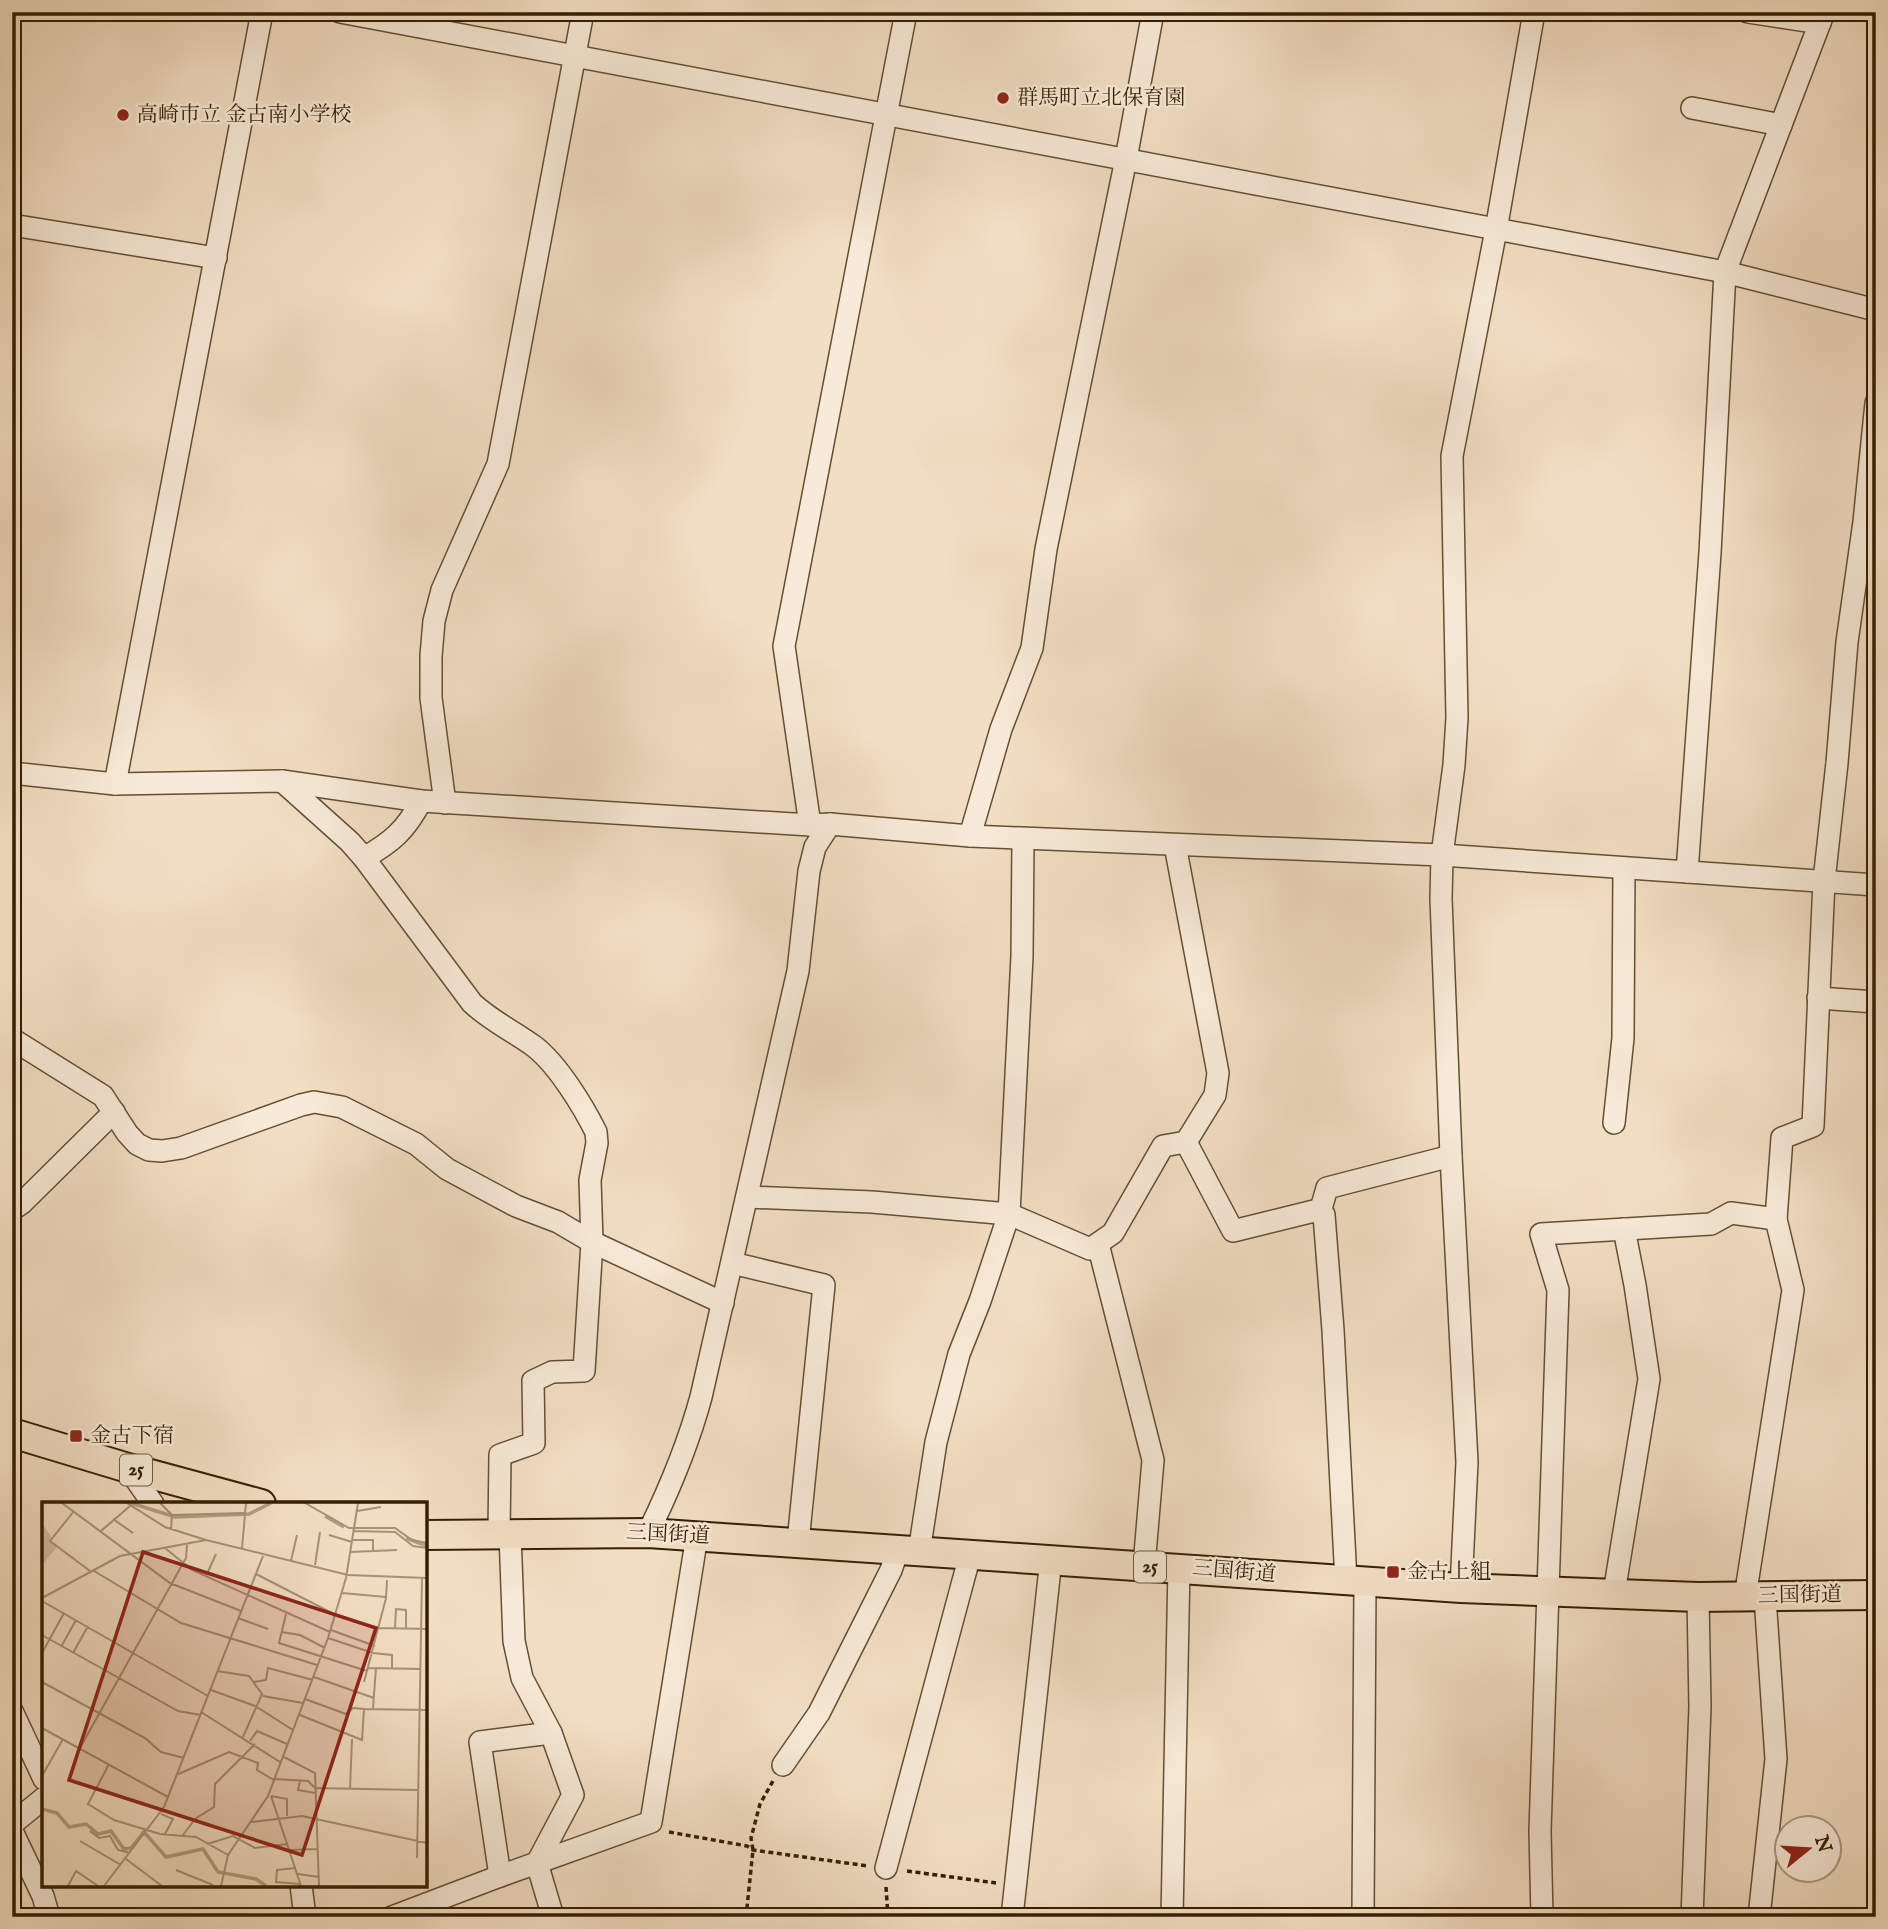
<svg xmlns="http://www.w3.org/2000/svg" width="1888" height="1929" font-family="'IM FELL English','Noto Serif JP',serif">
  <style>
    .lines { fill: none; stroke-linecap: round; stroke-linejoin: round }
    .minor-casing { stroke: #654e31; stroke-width: 24 }
    .major-casing { stroke: #361e00; stroke-width: 32 }
    .path { stroke: #361e00; stroke-width: 3.5; stroke-dasharray: 5 3.5; stroke-linecap: butt }
    .minor { stroke: #f7ead8; stroke-width: 21 }
    .major { stroke: #f2dec3; stroke-width: 28 }
    .poi-dot { fill: #8f2418; stroke: #f7ead8; stroke-width: 2.5 }
    .labels { text-anchor: middle; dominant-baseline: central; stroke-width: 5; stroke-linejoin: round; paint-order: stroke }
    .shield { fill: #f7ead8; stroke: #705b41; stroke-width: 2 }
    .shield-label { font-size: 19px; font-weight: bold; fill: #361e00 }
    .poi-label { font-size: 21px; fill: #361e00; stroke: #f7ead8; text-anchor: start }
    .street-label { font-size: 21px; fill: #361e00; stroke: #f7ead8 }
    .inset-river { fill: none; stroke: #b29d81; stroke-width: 3.5 }
    .inset-road { fill: none; stroke: #a79175; stroke-width: 2 }
    .view { fill: #8f2418; fill-opacity: 0.15; stroke: #8f2418; stroke-width: 3.5 }
    .inset-edge { fill: none; stroke: #361e00; stroke-width: 3.5 }
  </style>
  <rect width="100%" height="100%" fill="#f2dec3"/>
  <filter id="stains"><feTurbulence type="fractalNoise" baseFrequency=".00286" numOctaves="4"/><feColorMatrix values="0 0 0 0 .2 0 0 0 0 .09 0 0 0 0 .02 0 0 0 .5 -.17"/></filter>
  <radialGradient id="worn" r=".72"><stop offset=".6" stop-color="#630" stop-opacity="0"/><stop offset="1" stop-color="#630" stop-opacity=".3"/></radialGradient>
  <g class="lines">
    <!-- minor casing -->
    <g class="minor-casing">
      <g id="minor">
        <polyline points="340,12 1725,272 1876,310"/>
        <polyline points="1748,12 1820,23"/>
        <polyline points="1692,108 1781,125"/>
        <polyline points="12,225 216,258"/>
        <polyline points="12,773 115,784 282,781 421,801 810,825 830,824 970,836 1442,855 1876,885"/>
        <path d="M282 781 350 842 364 858 472 1003C491 1021 515 1032 535 1047 558 1065 583 1106 596 1132L597 1143 590 1180 592 1242 584 1371 552 1372 533 1381 534 1443 500 1455 499 1534"/>
        <polyline points="115,784 262,12"/>
        <polyline points="445,803 431,698 431,656 434,621 442,590 498,464 583,12"/>
        <polyline points="810,825 784,646 906,12"/>
        <polyline points="970,836 1001,729 1032,648 1046,549 1126,159 1153,12"/>
        <path d="M364 858C392 842 406 830 421 801"/>
        <polyline points="1687,872 1710,553 1725,272 1824,12"/>
        <polyline points="1818,998 1876,1002"/>
        <polyline points="12,1039 103,1096 127,1133 137,1144 149,1150 162,1151 181,1148 301,1105 314,1102 342,1107 416,1144 447,1169 516,1206 558,1222 592,1242 723,1303"/>
        <polyline points="1614,1123 1623,1038 1624,868"/>
        <polyline points="1186,1142 1233,1231 1314,1211 1324,1215 1333,1330 1346,1581"/>
        <polyline points="747,1197 872,1202 1009,1214 1090,1249 1113,1233 1163,1146 1186,1142 1215,1095 1218,1073 1175,845"/>
        <polyline points="12,1210 22,1203 114,1112"/>
        <polyline points="1320,1212 1327,1188 1451,1156"/>
        <polyline points="1098,1244 1153,1460 1144,1566"/>
        <polyline points="732,1263 824,1285 798,1542"/>
        <polyline points="128,1468 153,1504"/>
        <path d="M648 1533C670 1488 688 1445 701 1397L798 971 809 871 815 847 830 824"/>
        <polyline points="510,1534 514,1641 522,1678 551,1733 573,1795 537,1863 553,1917"/>
        <polyline points="919,1552 936,1442 959,1354 980,1301 1009,1214 1022,956 1023,839"/>
        <polyline points="1461,1588 1467,1462 1451,1156 1441,899 1442,855 1454,765 1457,718 1452,456 1496,230 1534,12"/>
        <polyline points="1614,1593 1649,1379 1635,1285 1624,1229"/>
        <polyline points="1745,1597 1793,1290 1776,1219 1782,1138 1813,1126 1824,881 1837,763 1847,642 1864,522 1876,403"/>
        <polyline points="12,1711 44,1779"/>
        <polyline points="783,1765 819,1713 891,1570 898,1550"/>
        <polyline points="12,1824 44,1798"/>
        <polyline points="12,1831 43,1896 49,1917"/>
        <polyline points="886,1868 970,1555"/>
        <polyline points="500,1876 480,1742 551,1733"/>
        <polyline points="301,1885 305,1917"/>
        <polyline points="392,1917 500,1876 651,1822 697,1536"/>
        <polyline points="1012,1917 1051,1559"/>
        <polyline points="1172,1917 1179,1567"/>
        <polyline points="1363,1917 1365,1583"/>
        <polyline points="1542,1917 1540,1831 1558,1290 1541,1234 1711,1224 1731,1213 1776,1219"/>
        <polyline points="1692,1917 1700,1707 1698,1597"/>
        <polyline points="1759,1917 1776,1759 1765,1597"/>
      </g>
    </g>
    <!-- major casing -->
    <g class="major-casing">
      <g id="major">
        <polyline points="12,1433 128,1468 261,1504"/>
        <polyline points="425,1535 648,1533 1461,1588 1698,1597 1876,1595"/>
      </g>
    </g>
    <!-- path -->
    <g class="path">
      <polyline points="669,1832 747,1846 753,1850 868,1866"/>
      <polyline points="907,1871 996,1883"/>
      <polyline points="886,1887 888,1917"/>
      <polyline points="746,1917 753,1850 751,1838 760,1804 773,1781"/>
    </g>
    <!-- minor -->
    <use href="#minor" class="minor"/>
    <!-- major -->
    <use href="#major" class="major"/>
  </g>
  <!-- markers -->
  <g class="poi-dot">
    <circle cx="1003" cy="98" r="7"/>
    <circle cx="123" cy="115" r="7"/>
    <rect x="69" y="1429" width="14" height="14" rx="3.5"/>
    <rect x="1386" y="1565" width="14" height="14" rx="3.5"/>
  </g>
  <g class="labels">
    <!-- shield labels -->
    <g class="shield">
      <rect x="120" y="1454.5" width="32" height="31" rx="5"/>
      <rect x="1134" y="1551.5" width="32" height="31" rx="5"/>
    </g>
    <g class="shield-label">
      <text x="136" y="1470">25</text>
      <text x="1150" y="1567">25</text>
    </g>
    <!-- poi labels -->
    <g class="poi-label">
      <text x="1017" y="98">群馬町立北保育園</text>
      <text x="137" y="115">高崎市立 金古南小学校</text>
      <text x="90" y="1436">金古下宿</text>
      <text x="1407" y="1572">金古上組</text>
    </g>
    <!-- street labels -->
    <g class="street-label">
      <text transform="translate(668 1535) rotate(3)">三国街道</text>
      <text transform="translate(1234 1572) rotate(5)">三国街道</text>
      <text transform="translate(1800 1596) rotate(-1)">三国街道</text>
    </g>
  </g>
  <!-- overview -->
  <g transform="translate(42 1502)">
    <rect width="385" height="385" fill="#f2dec3"/>
    <path d="M0 21 10 36 7 40 15 45 0 63Z" fill="#d2bda2"/>
    <path class="inset-river" d="M89 1 133 15 207 12 229 1M283 14 302 25M364 36 385 44M0 307 15 311 27 325 44 322 56 332 69 329 82 347 89 346 102 330 124 355 161 347 176 370 214 377 224 384"/>
    <path class="inset-road" d="M20 1 128 81 199 109M85 1 123 25 164 38M118 1 130 13 129 28M263 1 307 26H353L370 38 385 41M32 9 8 39 48 69M315 9 339 5M130 13 202 11M71 17 91 31M59 29 88 4M312 29 353 30 371 44 385 46M287 33 310 40M311 38H331V49M123 46 150 68 288 130M200 46 204 1M308 50 355 48M249 59 255 33M273 63 278 30M52 69 139 121 275 163M214 72 292 112 337 126 385 127M164 74 174 52M300 91 344 95M0 96 78 54 164 38 306 73 385 76M0 99 166 194M244 112 237 141 325 169M196 116 226 127M353 126 354 107 364 108V126M289 128 333 144M239 130 258 133 283 146M0 133 136 209 159 213M286 136 331 151 350 153V167M19 145 34 118M0 151 22 111M31 151 46 124M326 166 378 167M175 169 207 174 220 192 201 235M272 175 332 196M0 180 103 236 119 250 142 256M212 180 224 178 226 166 271 178M322 180 344 96 345 78M169 188 213 204 251 228M221 194 261 201M263 197 304 212 311 206 322 207M331 206 334 166M159 210 238 260M258 213 320 238 322 207 385 208M0 226 126 295M208 239 215 229 245 242M38 246 144 56 145 43M242 255 273 271 277 384M67 262 46 302 72 318 118 332 154 335 186 353M134 273 187 250 216 261 215 268 232 278M0 274 21 237M232 277 266 279 273 286 375 288M258 279 256 288 273 291M308 287 310 237M229 294 259 384M229 294 245 297V314M119 312 131 317 123 332M209 320 260 314 385 341M48 329 57 336 68 334 76 348 88 351M141 333 153 317 172 305 173 282 213 242M38 339 79 363M165 342 191 334 213 346 246 342M248 348 275 347M375 356 380 76M84 357 120 384M254 366 235 368 234 380 258 382M134 368 171 383M256 372 277 375M26 384 34 369 56 384M62 384 122 305 221 54M179 384 186 353 226 294 286 136 304 76 316 1"/>
    <path class="view" d="M101 50 334 126 260 353 27 278Z"/>
    <rect width="385" height="385" class="inset-edge"/>
  </g>
  <!-- margin -->
  <rect width="1888" height="1929" fill="none" stroke="#f2dec3" stroke-width="42"/>
  <rect x="14" y="14" width="1860" height="1901" fill="none" stroke="#361e00" stroke-width="3.5"/>
  <rect x="21" y="21" width="1846" height="1887" fill="none" stroke="#361e00" stroke-width="2"/>
  <!-- north arrow -->
  <g transform="translate(1808 1849) rotate(72)"><circle r="33" fill="#f7ead8" stroke="#aa9882" stroke-width="2"/>
  <path d="M0-5L12 26L0 18L-12 26Z" fill="#8f2418"/>
  <text y="-10" font-size="19" font-weight="bold" text-anchor="middle" fill="#361e00">N</text>
  </g>
  <rect width="100%" height="100%" filter="url(#stains)"/>
  <rect width="100%" height="100%" fill="url(#worn)"/>
</svg>
